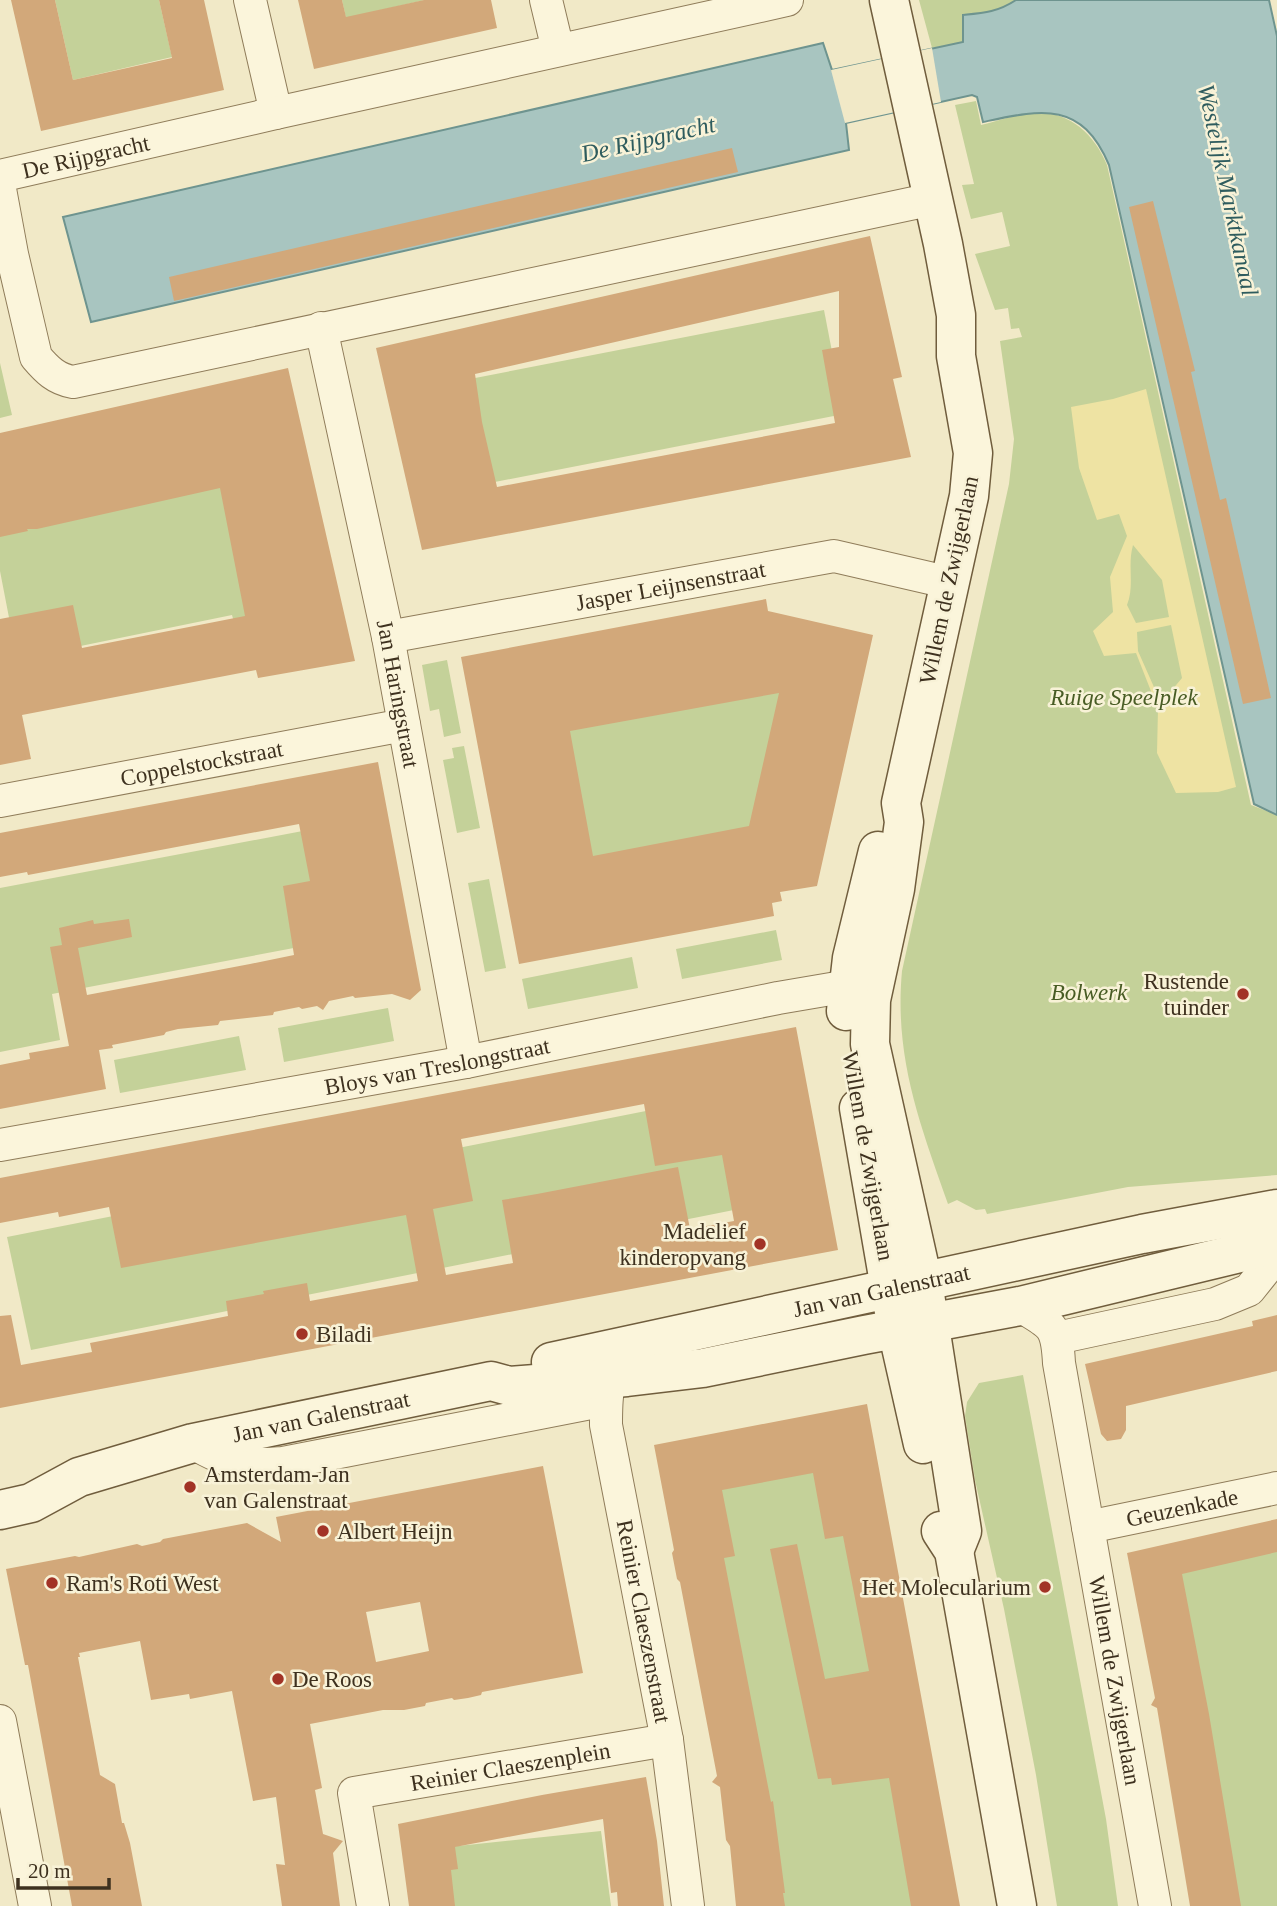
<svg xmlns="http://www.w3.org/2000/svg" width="1277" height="1906" font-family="Georgia,serif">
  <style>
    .green { fill: #c4d199 }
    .sand { fill: #eee3a3; fill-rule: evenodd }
    .water { fill: #a8c5c0; stroke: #6e948f; stroke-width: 2 }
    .pier { fill: #f1e9c7 }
    .building { fill: #d2a87a; fill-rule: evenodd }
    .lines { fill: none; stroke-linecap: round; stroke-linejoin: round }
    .street-casing { stroke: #8f7c5a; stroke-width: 34 }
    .secondary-casing { stroke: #705d3d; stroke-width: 41 }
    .street { stroke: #fbf5db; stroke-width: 32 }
    .secondary { stroke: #fbf5db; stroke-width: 38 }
    .poi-dot { fill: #a23326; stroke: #f8f2d7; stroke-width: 2.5 }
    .labels { text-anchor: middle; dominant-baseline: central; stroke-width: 5; stroke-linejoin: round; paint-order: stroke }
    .street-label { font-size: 23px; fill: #3e311f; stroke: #f8f2d7 }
    .park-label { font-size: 23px; font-style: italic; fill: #485c24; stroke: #f8f2d7 }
    .poi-label { font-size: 23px; fill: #3e311f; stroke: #f8f2d7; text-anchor: start }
    .water-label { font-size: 24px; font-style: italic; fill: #2e5c5e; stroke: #f8f2d7 }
  </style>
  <rect width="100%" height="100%" fill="#f1e9c7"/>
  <!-- green -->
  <g class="green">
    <polygon points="55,0 159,0 172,57 73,80"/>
    <polygon points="342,0 425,0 346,18"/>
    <path d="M919 0H1016C999 12 984 13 963 15V42L932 48Z"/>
    <path d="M976 101 981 125C997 121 1015 115 1030 113 1067 109 1094 133 1107 165L1251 805 1277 815V1175L1128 1187 987 1214 985 1209 976 1210 957 1200 948 1204C920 1124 894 1058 902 971L1009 484 1014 439 1000 341 1022 337 1019 328 1011 329 1008 308 995 310 975 254 1010 246 1002 212 971 219 962 185 974 184 955 105Z"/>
    <polygon points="824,310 844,414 459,489 439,385"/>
    <polygon points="0,363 12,415 0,418"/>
    <polygon points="242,455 246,665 232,615 17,659 0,571 0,507"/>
    <polygon points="447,660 461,733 444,737 439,709 430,711 422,665"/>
    <polygon points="804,669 768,861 565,901 530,702"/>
    <polygon points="464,746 480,828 457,833 443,760 454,758 452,748"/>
    <polygon points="329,826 352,937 52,994 60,1040 0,1052 0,888"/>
    <polygon points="489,879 506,968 485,972 468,883"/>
    <polygon points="776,930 782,960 682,979 676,949"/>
    <polygon points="632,957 638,988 528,1009 522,979"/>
    <polygon points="388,1008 394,1041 284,1062 278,1028"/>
    <polygon points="239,1036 246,1070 120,1093 114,1060"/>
    <polygon points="747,1091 769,1203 31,1350 7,1237"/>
    <polygon points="1023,1375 1106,1819 1118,1906 1057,1906 1036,1775 1004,1609 975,1480 965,1416 967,1402 979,1383"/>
    <polygon points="839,1429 926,1906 764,1906 700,1466"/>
    <polygon points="1277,1546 1277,1906 1216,1906 1161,1571"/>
    <polygon points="601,1831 611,1906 447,1906 439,1848"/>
  </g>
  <!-- sand -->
  <path class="sand" d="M1146 389 1236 787 1218 792 1176 793 1157 753 1158 709 1136 653 1104 656 1093 631 1113 612 1110 577 1127 536 1119 514 1097 520 1079 468 1071 407 1113 399ZM1133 545 1162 580 1169 617 1136 623 1127 605C1135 584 1127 567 1133 545ZM1171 625 1182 678 1161 703 1138 651 1137 632Z"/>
  <!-- water -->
  <path class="water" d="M1016 0H1269L1277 36V815L1254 804 1109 165C1081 99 1040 110 983 122L977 97 972 95 846 123 849 150 91 322 63 217 823 43 832 70 963 42V15C984 13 998 12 1016 0Z"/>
  <!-- pier -->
  <polygon class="pier" points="932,48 941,102 845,123 831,70"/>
  <!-- building -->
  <g class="building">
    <polygon points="11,0 55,0 73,80 172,58 159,0 204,0 224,90 41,131"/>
    <polygon points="298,0 342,0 346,17 424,0 491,0 497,28 314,69"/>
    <polygon points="732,148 738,172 174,301 169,277"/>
    <polygon points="1153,201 1195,371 1191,372 1220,500 1226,498 1271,698 1243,704 1129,207"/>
    <path d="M870 236 902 377 893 379 911 457 422 550 376 348ZM839 291V347L822 350 835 423 497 487 482 422 475 374Z"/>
    <polygon points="288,368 355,661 258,678 256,670 22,715 31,759 0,765 0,619 73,605 82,648 245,616 220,488 37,529 27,529 28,531 0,537 0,433"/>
    <path d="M766 599 768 611 873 635 817 886 780 892 782 901 772 903 774 916 519 964 461 657ZM779 693 749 826 593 856 570 731Z"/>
    <polygon points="378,762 421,990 410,1000 392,994 355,998 353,996 329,1001 323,1010 317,1006 302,1009 299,1007 274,1012 273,1015 220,1021 218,1025 178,1029 166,1032 164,1035 112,1045 113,1048 99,1050 106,1089 0,1109 0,1065 30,1059 29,1053 69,1046 50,947 62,945 59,928 93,920 94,924 129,919 132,937 78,948 87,995 250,964 294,955 283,886 310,881 299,824 28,875 27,872 0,877 0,833"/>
    <path d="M796 1027 838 1250 0 1408V1316L11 1315 21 1365 92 1352 90 1343 228 1316 226 1301 264 1294 263 1291 307 1283 310 1301 418 1281 406 1215 121 1268 109 1207 59 1217 58 1212 0 1223V1178ZM644 1104 655 1166 722 1155 734 1221 690 1229 678 1167 537 1194 502 1200 513 1263 446 1275 433 1209 473 1201 461 1139Z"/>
    <polygon points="1277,1315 1277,1371 1126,1406 1126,1430 1121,1439 1107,1441 1101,1434 1085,1364 1253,1326 1252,1321"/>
    <polygon points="867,1404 960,1906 911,1906 889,1778 832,1785 831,1778 818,1779 770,1549 797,1544 825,1679 869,1671 843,1536 825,1539 813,1473 722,1490 735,1556 724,1558 771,1802 773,1801 785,1893 783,1893 785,1906 736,1906 730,1846 726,1840 720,1787 712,1782 717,1776 680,1582 677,1579 672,1553 674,1550 654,1445"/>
    <path d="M543 1466 583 1673 482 1692 481 1695 468 1698 454 1700 452 1698 426 1703 425 1706 404 1710H383L310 1724 322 1788 315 1790 323 1834 343 1841 333 1853 340 1906H282L276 1864 285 1865 276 1797 253 1801 232 1691 190 1699 189 1694 151 1700 140 1641 79 1653 80 1657H78L100 1775 115 1784 122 1823H124L130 1843 142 1906H72L28 1665H25L6 1569 75 1556 79 1557 137 1544 142 1546 160 1542 163 1539 247 1523 281 1542 276 1517ZM420 1602 429 1651 376 1662 366 1612Z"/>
    <polygon points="1277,1519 1277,1552 1182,1574 1209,1714 1241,1906 1190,1906 1157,1708 1151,1705 1155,1698 1127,1553"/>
    <polygon points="646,1777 657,1841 664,1906 618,1906 617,1892 611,1893 603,1819 455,1847 458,1869 451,1870 455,1906 409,1906 398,1824 542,1795"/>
  </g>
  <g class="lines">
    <!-- street casing -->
    <g class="street-casing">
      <g id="street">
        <polyline points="250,0 276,113"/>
        <polyline points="546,0 558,50"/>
        <path id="s1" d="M0 176 276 113 787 0"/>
        <path d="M0 189 12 254 36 357C47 370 56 379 73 382L933 199"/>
        <path id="s2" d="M321 328 388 637 466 1062"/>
        <path id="s3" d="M388 637 834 556 951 583"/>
        <path id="s4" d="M0 801 404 725"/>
        <path id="s5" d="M0 1145 466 1062 778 998 872 982"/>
        <path id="s6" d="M1020 1306C1052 1325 1057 1325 1059 1363L1155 1906"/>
        <polyline points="1057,1338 1215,1304 1249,1290 1277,1255"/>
        <path id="s7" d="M622 1358C606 1385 606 1394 606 1425L667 1740 688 1906"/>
        <path d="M193 1443C230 1464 240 1466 283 1463L606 1400"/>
        <path id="s8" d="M1088 1527 1277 1488"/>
        <polyline points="0,1721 35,1906"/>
        <path id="s9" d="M373 1906 354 1793 667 1740"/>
      </g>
    </g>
    <!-- secondary casing -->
    <g class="secondary-casing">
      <g id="secondary">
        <polyline points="889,0 943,244 956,315 956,356 973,453 969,496 901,803 904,822 895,889 871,1000 870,1044 923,1282 962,1531 954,1551"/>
        <polyline points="846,1011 852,958 878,851"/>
        <polyline points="859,1108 897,1329 923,1444"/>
        <path id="s10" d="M551 1362 1142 1234 1277 1209"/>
        <path id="s11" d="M0 1510 31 1503 79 1477 193 1443 491 1381 509 1386 627 1377 703 1368 864 1335 1020 1306 1277 1244"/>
        <polyline points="941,1531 954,1551 1017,1906"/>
      </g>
    </g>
    <!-- street -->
    <use href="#street" class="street"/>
    <!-- secondary -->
    <use href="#secondary" class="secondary"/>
  </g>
  <!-- markers -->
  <g class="poi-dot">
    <circle cx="1243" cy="994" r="7"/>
    <circle cx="760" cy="1244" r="7"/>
    <circle cx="302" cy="1334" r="7"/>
    <circle cx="190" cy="1487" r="7"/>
    <circle cx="323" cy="1531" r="7"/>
    <circle cx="52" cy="1583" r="7"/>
    <circle cx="1045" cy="1587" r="7"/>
    <circle cx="278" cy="1679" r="7"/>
  </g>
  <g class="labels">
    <!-- street labels -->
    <g class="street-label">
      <text stroke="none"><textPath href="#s1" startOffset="88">De Rijpgracht</textPath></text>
      <text transform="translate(949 580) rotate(-78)">Willem de Zwijgerlaan</text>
      <text stroke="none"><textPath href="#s3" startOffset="287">Jasper Leijnsenstraat</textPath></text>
      <text stroke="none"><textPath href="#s2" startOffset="374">Jan Haringstraat</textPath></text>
      <text stroke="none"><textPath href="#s4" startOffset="205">Coppelstockstraat</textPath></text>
      <text stroke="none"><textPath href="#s5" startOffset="444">Bloys van Treslongstraat</textPath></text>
      <text transform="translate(868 1156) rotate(80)">Willem de Zwijgerlaan</text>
      <text stroke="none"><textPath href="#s10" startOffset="338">Jan van Galenstraat</textPath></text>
      <text stroke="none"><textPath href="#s11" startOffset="336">Jan van Galenstraat</textPath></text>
      <text stroke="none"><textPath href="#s8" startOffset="96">Geuzenkade</textPath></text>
      <text stroke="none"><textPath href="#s7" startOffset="270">Reinier Claeszenstraat</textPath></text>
      <text stroke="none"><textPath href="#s6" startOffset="397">Willem de Zwijgerlaan</textPath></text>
      <text stroke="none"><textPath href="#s9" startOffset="273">Reinier Claeszenplein</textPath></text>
    </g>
    <!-- park labels -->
    <g class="park-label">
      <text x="1124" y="697">Ruige Speelplek</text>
      <text x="1089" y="992">Bolwerk</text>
    </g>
    <!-- poi labels -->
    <g class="poi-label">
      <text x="1229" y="981" text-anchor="end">Rustende<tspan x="1229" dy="26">tuinder</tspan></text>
      <text x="746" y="1231" text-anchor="end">Madelief<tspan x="746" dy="26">kinderopvang</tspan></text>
      <text x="316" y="1334">Biladi</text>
      <text x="204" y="1474">Amsterdam-Jan<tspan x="204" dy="26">van Galenstraat</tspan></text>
      <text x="337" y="1531">Albert Heijn</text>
      <text x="66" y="1583">Ram's Roti West</text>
      <text x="1031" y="1587" text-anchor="end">Het Molecularium</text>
      <text x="292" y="1679">De Roos</text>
    </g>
    <!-- water labels -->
    <g class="water-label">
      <text transform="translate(648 139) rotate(-13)">De Rijpgracht</text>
      <text transform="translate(1228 190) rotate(78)">Westelijk Marktkanaal</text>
    </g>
  </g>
  <!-- scale -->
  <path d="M18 1878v10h91v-10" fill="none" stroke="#3e311f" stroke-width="3.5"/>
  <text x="28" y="1878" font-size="21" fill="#3e311f" stroke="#f8f2d7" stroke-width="5" paint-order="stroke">20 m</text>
</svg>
